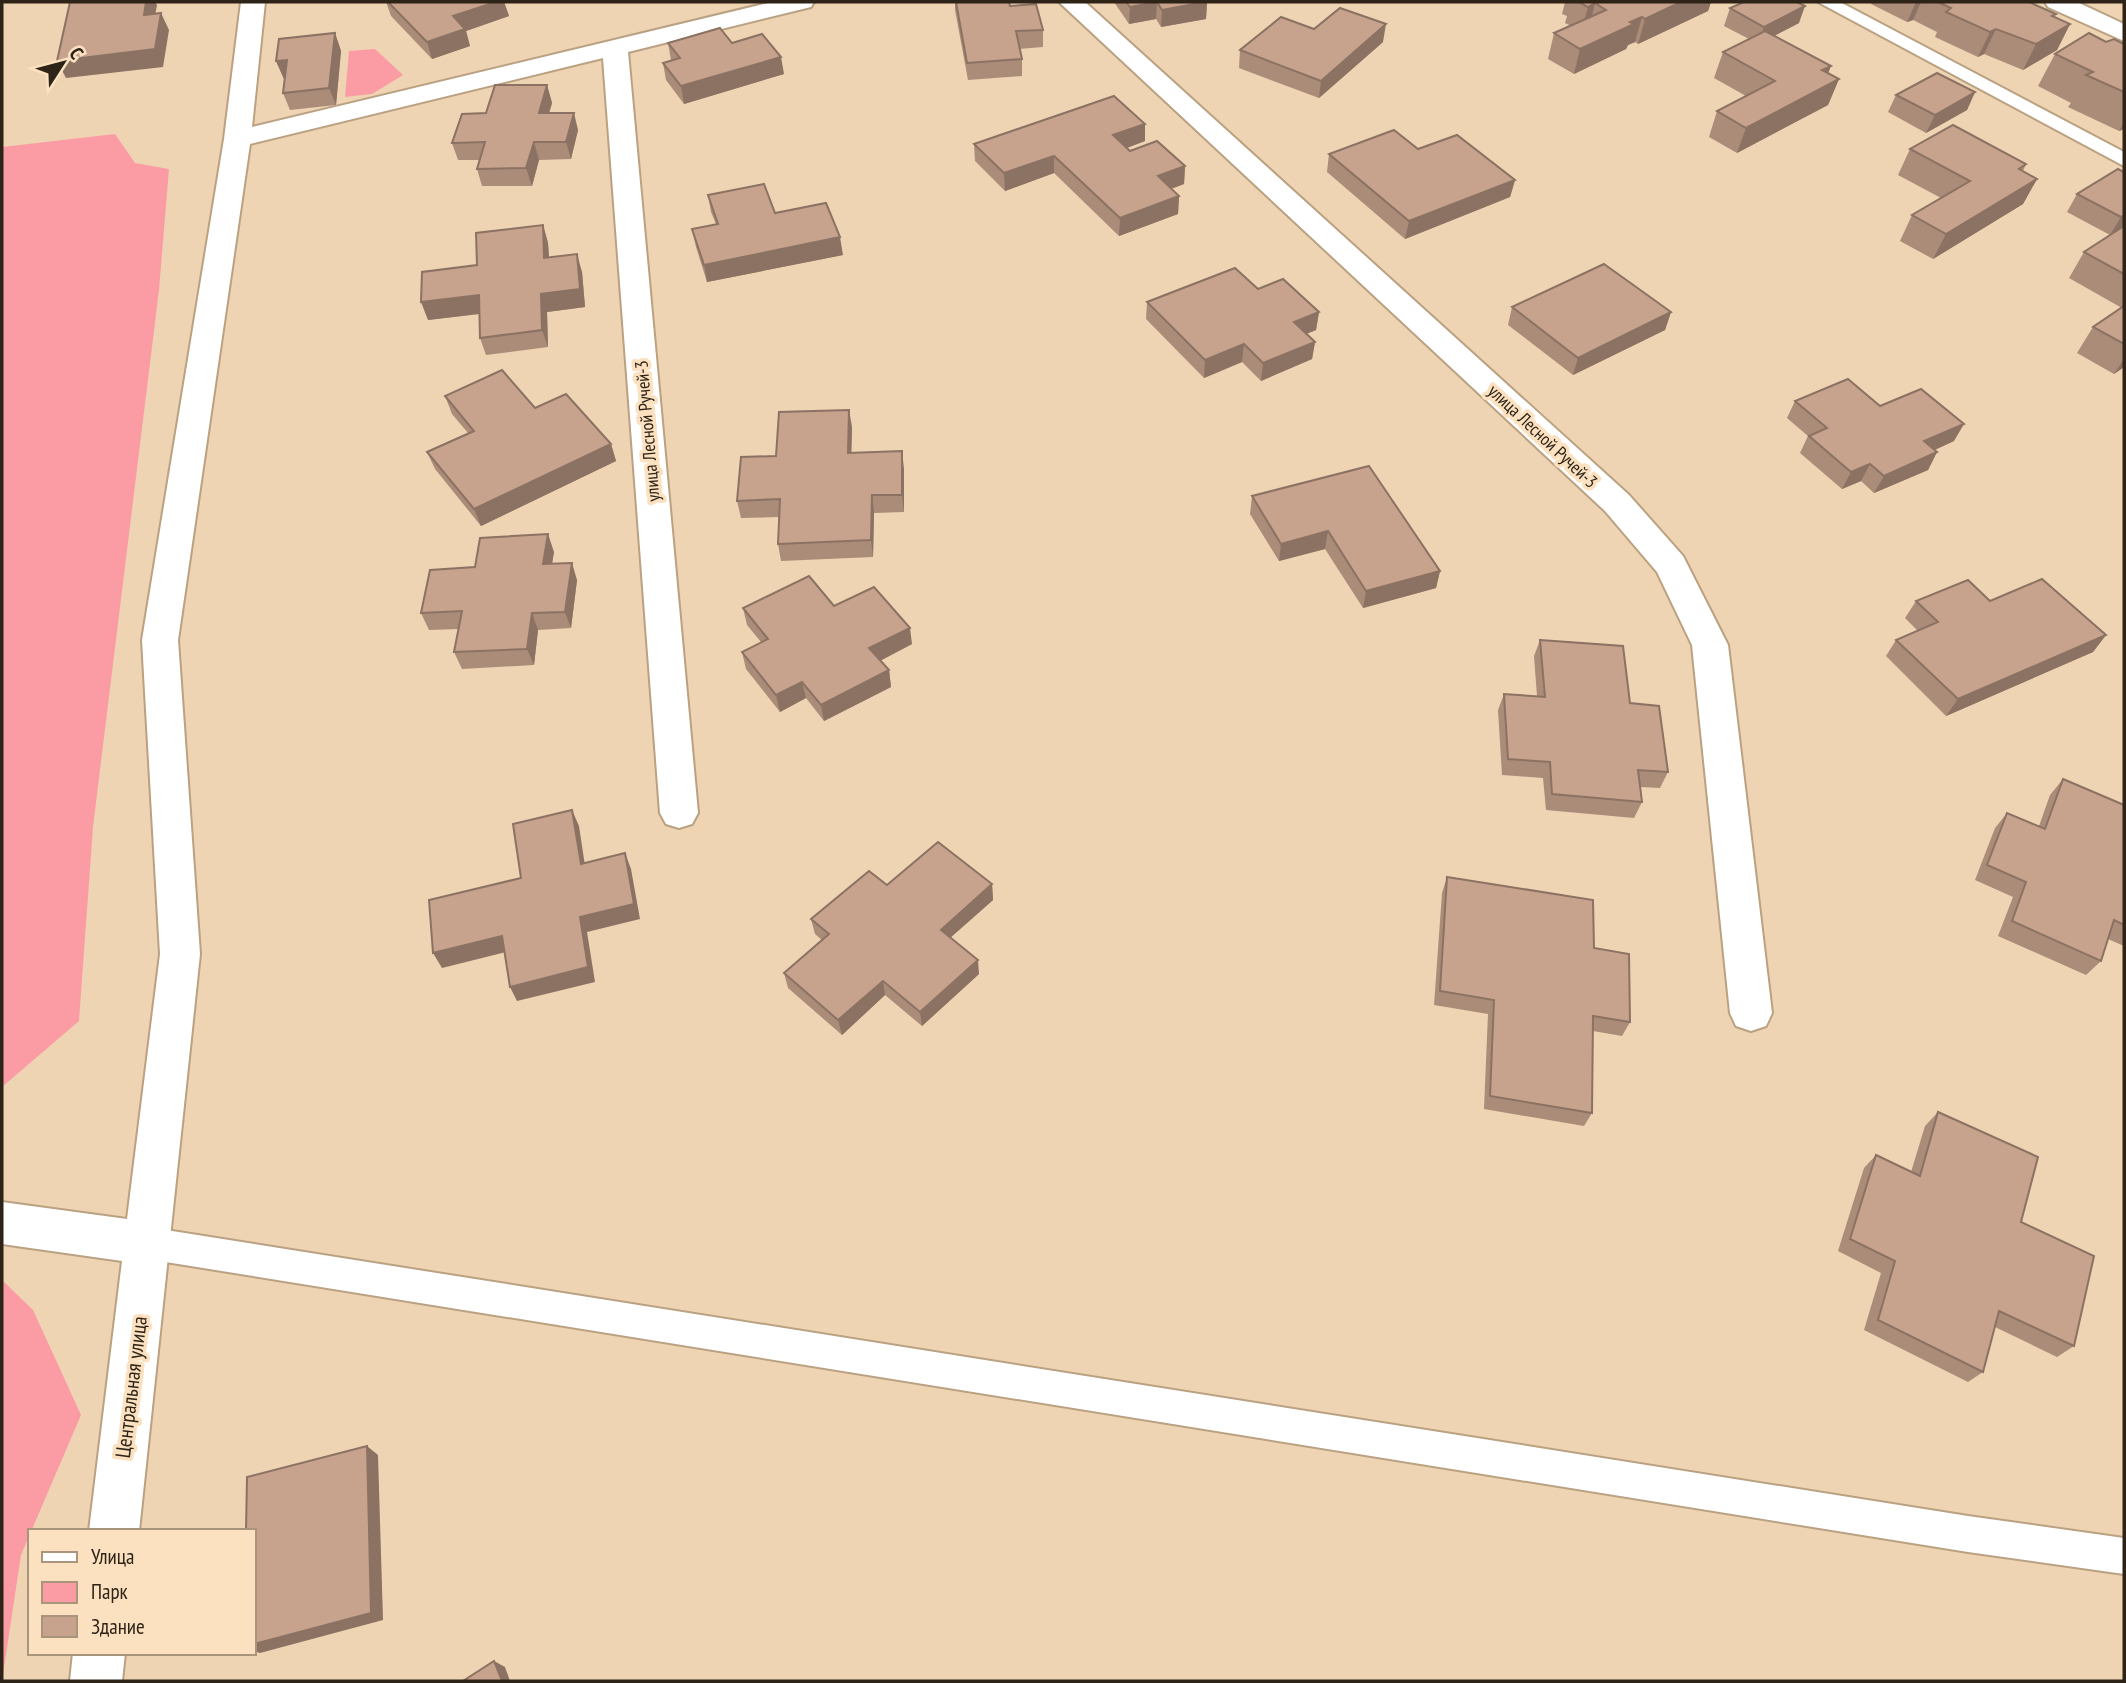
<svg xmlns="http://www.w3.org/2000/svg" width="2126" height="1683" font-family="'PT Sans Narrow',sans-serif">
  <style>
    .green { fill: #fb9ca5 }
    .lines { fill: none; stroke-linecap: round; stroke-linejoin: round }
    .service-casing { stroke: #baa182; stroke-width: 4 }
    .minor-casing { stroke: #baa182; stroke-width: 4 }
    .service { fill: #fff; fill-rule: evenodd }
    .minor { fill: #fff; fill-rule: evenodd }
    .wall { fill: #ab8c79 }
    .shaded-wall { fill: #8b7263 }
    .building { fill: #c7a38d; stroke: #8b7263; stroke-width: 2 }
    .labels { text-anchor: middle; dominant-baseline: central; stroke-width: 7; stroke-linejoin: round; paint-order: stroke }
    .street-label { font-size: 18px; fill: #2d2317; stroke: #fbe1c0 }
    .near-street-label { font-size: 21px; fill: #2d2317; stroke: #fbe1c0 }
  </style>
  <rect width="100%" height="100%" fill="#eed4b3"/>
  <!-- green -->
  <g class="green">
    <polygon points="375,49 403,75 372,94 345,97 349,51"/>
    <polygon points="115,134 135,163 169,169 159,290 93,827 79,1021 2,1087 2,147"/>
    <polygon points="2,1280 33,1310 81,1415 21,1555 2,1681"/>
  </g>
  <g class="lines">
    <!-- service casing -->
    <g class="service-casing">
      <g id="service">
        <polygon points="1818,2 1840,2 2124,152 2124,166"/>
        <polygon points="147,1227 1968,1516 2124,1538 2124,1574 1968,1552 147,1259 135,1254 131,1243 135,1232"/>
      </g>
    </g>
    <!-- minor casing -->
    <g class="minor-casing">
      <g id="minor">
        <polygon points="241,2 265,2 252,127 772,2 814,2 811,7 628,52 698,813 692,824 679,828 666,824 660,813 603,58 250,144 178,640 200,954 139,1531 89,1531 122,1261 2,1244 2,1202 127,1219 160,954 142,640 224,139"/>
        <polygon points="1059,2 1085,2 1629,495 1683,556 1728,645 1772,1013 1766,1026 1751,1031 1736,1026 1730,1013 1692,645 1657,572 1605,511"/>
        <polygon points="2045,2 2077,2 2124,24 2124,41 2048,7"/>
        <polygon points="73,1653 125,1653 122,1681 70,1681"/>
      </g>
    </g>
    <!-- service -->
    <use href="#service" class="service"/>
    <!-- minor -->
    <use href="#minor" class="minor"/>
  </g>
  <!-- wall -->
  <g class="wall">
    <polygon points="386,2 504,2 509,16 466,31 470,46 432,59 391,16"/>
    <polygon points="955,2 1009,2 1010,6 1043,30 1043,47 1019,49 1022,59 1022,76 968,80 955,10"/>
    <polygon points="1114,2 1207,2 1206,19 1161,27 1156,19 1129,24"/>
    <polygon points="1565,2 1711,2 1708,11 1638,44 1635,42 1628,45 1626,49 1574,74 1548,59 1554,33 1571,26 1565,23 1567,16 1562,14"/>
    <polygon points="1872,2 2029,2 2054,17 2070,24 2057,50 2023,70 1984,54 1978,57 1935,37 1937,32 1913,20 1907,22 1871,4"/>
    <polygon points="1730,8 1799,23 1774,36 1831,66 1828,73 1839,79 1828,105 1737,153 1709,137 1717,111 1746,96 1714,78 1723,52 1749,39 1724,26"/>
    <polygon points="1314,29 1383,42 1319,98 1239,68 1240,50"/>
    <polygon points="335,33 341,51 336,105 290,110 283,93 285,78 284,79 276,61"/>
    <polygon points="2106,42 2124,44 2124,129 2119,131 2068,107 2071,103 2038,86 2055,54"/>
    <polygon points="668,43 732,43 784,74 684,104 666,80 663,63 671,60"/>
    <polygon points="547,85 552,103 549,113 578,130 571,159 539,160 532,186 482,186 477,169 479,160 458,160 452,143 486,113"/>
    <polygon points="1975,92 1967,110 1926,133 1888,112 1896,95"/>
    <polygon points="1145,124 1145,141 1127,148 1130,151 1185,166 1184,184 1171,189 1179,196 1178,214 1119,236 1054,173 1005,191 975,161 974,144"/>
    <polygon points="1418,149 1515,180 1510,197 1405,239 1327,172 1329,154"/>
    <polygon points="1910,149 2026,164 2023,171 2037,179 2023,204 1933,259 1900,241 1912,215 1941,198 1898,175"/>
    <polygon points="2124,172 2124,226 2110,235 2067,212 2077,194"/>
    <polygon points="708,195 775,213 843,255 707,282 696,247 692,229 716,224 711,212"/>
    <polygon points="543,225 548,243 549,257 582,272 585,307 547,312 548,347 486,355 480,338 480,314 428,320"/>
    <polygon points="2124,226 2124,367 2114,374 2077,353 2093,327 2122,308 2069,278 2084,252"/>
    <polygon points="1258,289 1319,312 1316,330 1306,334 1315,342 1312,359 1261,381 1242,362 1204,378 1146,319 1147,302"/>
    <polygon points="1512,307 1671,312 1665,330 1573,375 1508,325"/>
    <polygon points="445,396 611,444 616,461 481,526 435,469 427,452 468,433 452,414"/>
    <polygon points="1795,401 1880,406 1954,441 1935,450 1937,452 1928,470 1874,493 1861,481 1842,489 1800,453 1808,436 1787,418"/>
    <polygon points="852,427 851,453 904,469 904,512 874,513 873,557 781,561 778,544 779,517 741,518 737,501 776,456"/>
    <polygon points="1252,496 1440,571 1436,588 1363,608 1325,549 1279,561 1250,514"/>
    <polygon points="554,552 552,564 577,580 571,628 538,630 534,665 462,669 454,652 459,629 429,630 421,613 475,567"/>
    <polygon points="1916,601 1990,601 2106,635 2093,652 1946,716 1886,656 1896,640 1918,631 1905,618"/>
    <polygon points="834,606 912,644 880,661 889,670 891,687 824,721 806,698 780,712 746,669 742,652 761,642 747,625 743,608"/>
    <polygon points="1540,640 1630,703 1668,772 1660,788 1640,787 1642,802 1634,818 1546,810 1543,778 1502,775 1498,710 1504,694 1537,696 1534,656"/>
    <polygon points="2063,779 2124,805 2124,946 2108,939 2101,961 2086,975 1998,936 2013,897 1975,880 1995,828 2007,813 2039,826 2050,795"/>
    <polygon points="1447,877 1594,948 1630,1022 1622,1036 1593,1031 1592,1113 1584,1126 1484,1109 1488,1014 1434,1005 1442,893"/>
    <polygon points="992,884 993,900 950,938 979,974 922,1026 885,995 842,1035 788,988 784,973 822,940 815,934 811,919 887,885"/>
    <polygon points="1938,1112 2021,1222 2074,1346 2057,1357 1995,1327 1983,1372 1968,1382 1864,1330 1881,1273 1838,1251 1864,1168 1876,1155 1911,1172 1925,1126"/>
  </g>
  <!-- shaded-wall -->
  <g class="shaded-wall">
    <polygon points="146,2 155,2 157,5 152,32 144,15"/>
    <polygon points="496,2 504,2 509,16 466,31 470,46 432,59 427,42 453,16"/>
    <polygon points="1157,2 1156,19 1129,24 1130,7"/>
    <polygon points="1205,2 1207,2 1206,19 1161,27 1162,10"/>
    <polygon points="1681,2 1711,2 1708,11 1638,44 1645,19"/>
    <polygon points="1916,2 1921,2 1913,20 1907,22"/>
    <polygon points="1595,3 1589,29 1581,32 1588,7"/>
    <polygon points="1805,6 1799,23 1758,44 1764,27"/>
    <polygon points="161,13 169,30 163,67 66,78 57,61"/>
    <polygon points="1642,17 1635,42 1628,45 1626,49 1574,74 1580,49"/>
    <polygon points="1386,24 1383,42 1319,98 1321,81"/>
    <polygon points="2070,24 2057,50 2023,70 2036,44"/>
    <polygon points="1996,29 1984,54 1978,57 1990,32"/>
    <polygon points="335,33 341,51 336,105 329,88"/>
    <polygon points="781,57 784,74 684,104 681,86"/>
    <polygon points="287,60 294,77 284,79 276,61"/>
    <polygon points="1831,66 1822,88 1839,79 1828,105 1737,153 1746,128 1822,70"/>
    <polygon points="547,85 552,103 544,131 539,113"/>
    <polygon points="1975,92 1967,110 1926,133 1935,115"/>
    <polygon points="574,113 578,130 571,159 566,142"/>
    <polygon points="2124,122 2124,129 2119,131"/>
    <polygon points="1145,124 1145,141 1113,153 1113,135"/>
    <polygon points="534,142 539,160 532,186 526,168"/>
    <polygon points="1054,156 1054,173 1005,191 1004,173"/>
    <polygon points="1185,166 1184,184 1157,194 1158,176"/>
    <polygon points="2037,179 2023,204 1933,259 1946,234"/>
    <polygon points="1515,180 1510,197 1405,239 1409,221"/>
    <polygon points="1179,196 1178,214 1119,236 1120,218"/>
    <polygon points="2124,215 2124,226 2110,235 2121,217"/>
    <polygon points="543,225 548,243 550,276 544,258"/>
    <polygon points="840,237 843,255 707,282 704,265"/>
    <polygon points="577,254 582,272 585,307 547,312 548,347 542,330 541,294"/>
    <polygon points="479,295 486,313 428,320 421,302"/>
    <polygon points="1319,312 1316,330 1291,340 1294,322"/>
    <polygon points="1671,312 1665,330 1573,375 1578,358"/>
    <polygon points="1315,342 1312,359 1261,381 1263,363"/>
    <polygon points="1244,344 1242,362 1204,378 1205,360"/>
    <polygon points="2124,359 2124,367 2114,374"/>
    <polygon points="849,410 852,427 851,471 848,453"/>
    <polygon points="1964,424 1954,441 1914,459 1924,441"/>
    <polygon points="611,444 616,461 481,526 474,509"/>
    <polygon points="902,451 904,469 904,512 902,495"/>
    <polygon points="1937,452 1928,470 1874,493 1884,476"/>
    <polygon points="1870,464 1861,481 1842,489 1851,472"/>
    <polygon points="872,495 874,513 873,557 871,540"/>
    <polygon points="1328,531 1325,549 1279,561 1281,544"/>
    <polygon points="548,534 554,552 549,581 543,564"/>
    <polygon points="572,563 577,580 571,628 565,612"/>
    <polygon points="1440,571 1436,588 1363,608 1366,591"/>
    <polygon points="532,613 538,630 534,665 527,649"/>
    <polygon points="910,628 912,644 872,665 869,648"/>
    <polygon points="2106,635 2093,652 1946,716 1958,699"/>
    <polygon points="889,670 891,687 824,721 821,705"/>
    <polygon points="802,682 806,698 780,712 776,695"/>
    <polygon points="572,810 579,826 587,879 581,864"/>
    <polygon points="625,853 631,869 640,919 587,932 595,982 517,1001 510,987"/>
    <polygon points="992,884 993,900 942,945 941,930"/>
    <polygon points="502,936 510,951 442,968 433,953"/>
    <polygon points="978,960 979,974 922,1026 920,1012"/>
    <polygon points="883,981 885,995 842,1035 838,1020"/>
    <polygon points="367,1446 378,1455 383,1620 260,1653 254,1651 254,1644"/>
    <polygon points="494,1661 505,1667 510,1681 502,1681"/>
  </g>
  <!-- building -->
  <g class="building">
    <polygon points="70,2 146,2 144,15 161,13 155,49 57,61"/>
    <polygon points="388,2 496,2 453,16 465,29 427,42"/>
    <polygon points="956,2 1009,2 1010,6 1036,4 1043,30 1016,31 1022,59 967,63"/>
    <polygon points="1126,2 1156,2 1130,7"/>
    <polygon points="1157,2 1205,2 1162,10"/>
    <polygon points="1579,2 1681,2 1645,19 1642,17 1630,22 1634,24 1580,49 1554,33 1606,10 1595,3 1588,7"/>
    <polygon points="1744,2 1797,2 1805,6 1764,27 1730,8"/>
    <polygon points="1938,2 2029,2 2056,14 2052,16 2070,24 2036,44 1996,29 1990,32 1946,12 1951,8"/>
    <polygon points="1340,8 1386,24 1321,81 1240,50 1281,17 1314,29"/>
    <polygon points="720,28 732,43 762,34 781,57 681,86 663,63 680,58 668,43"/>
    <polygon points="1765,31 1831,66 1822,70 1839,79 1746,128 1717,111 1775,81 1723,52"/>
    <polygon points="335,33 329,88 283,93 287,60 276,61 279,39"/>
    <polygon points="2089,33 2106,42 2114,39 2124,44 2124,92 2086,75 2093,72 2055,54"/>
    <polygon points="1937,73 1975,92 1935,115 1896,95"/>
    <polygon points="495,85 547,85 539,113 574,113 566,142 534,142 526,168 477,169 485,142 452,143 462,114 486,113"/>
    <polygon points="1114,96 1145,124 1113,135 1130,151 1157,141 1185,166 1158,176 1179,196 1120,218 1054,156 1004,173 974,144"/>
    <polygon points="1953,125 2026,164 2019,169 2037,179 1946,234 1912,215 1970,181 1910,149"/>
    <polygon points="1394,130 1418,149 1457,135 1515,180 1409,221 1329,154"/>
    <polygon points="2118,169 2124,172 2124,215 2121,217 2077,194"/>
    <polygon points="764,184 775,213 826,203 840,237 704,265 692,229 718,224 708,195"/>
    <polygon points="543,225 544,258 577,254 580,289 541,294 542,330 480,338 479,295 421,302 422,272 477,265 476,233"/>
    <polygon points="2124,226 2124,274 2084,252"/>
    <polygon points="1604,264 1671,312 1578,358 1512,307"/>
    <polygon points="1235,268 1258,289 1283,279 1319,312 1294,322 1315,342 1263,363 1244,344 1205,360 1147,302"/>
    <polygon points="2124,306 2124,344 2093,327"/>
    <polygon points="502,370 535,408 566,394 611,444 474,509 427,452 474,431 445,396"/>
    <polygon points="1848,379 1880,406 1921,389 1964,424 1924,441 1937,452 1884,476 1870,464 1851,472 1809,436 1827,428 1795,401"/>
    <polygon points="849,410 848,453 902,451 902,495 872,495 871,540 778,544 780,499 737,501 741,457 776,456 779,412"/>
    <polygon points="1369,466 1440,571 1366,591 1328,531 1281,544 1252,496"/>
    <polygon points="548,534 543,564 572,563 565,612 532,613 527,649 454,652 462,611 421,613 430,570 475,567 480,538"/>
    <polygon points="809,576 834,606 874,587 910,628 869,648 889,670 821,705 802,682 776,695 742,652 768,639 743,608"/>
    <polygon points="2042,579 2106,635 1958,699 1896,640 1938,622 1916,601 1968,580 1990,601"/>
    <polygon points="1540,640 1623,646 1630,703 1659,706 1668,772 1638,770 1642,802 1552,794 1550,762 1508,759 1504,694 1545,697"/>
    <polygon points="2063,779 2124,805 2124,925 2114,920 2101,961 2012,921 2026,882 1987,865 2007,813 2045,829"/>
    <polygon points="572,810 581,864 625,853 634,904 580,917 588,967 510,987 502,936 433,953 429,900 521,878 513,824"/>
    <polygon points="938,842 992,884 941,930 978,960 920,1012 883,981 838,1020 784,973 829,934 811,919 869,871 887,885"/>
    <polygon points="1447,877 1593,900 1594,948 1629,954 1630,1022 1593,1016 1592,1113 1490,1096 1494,1000 1440,991"/>
    <polygon points="1938,1112 2038,1157 2021,1222 2094,1256 2074,1346 1999,1311 1983,1372 1878,1320 1895,1261 1850,1239 1876,1155 1920,1176"/>
    <polygon points="367,1446 371,1613 254,1644 254,1531 246,1531 247,1477"/>
    <polygon points="494,1661 502,1681 463,1681"/>
  </g>
  <g class="labels">
    <!-- street labels -->
    <g class="street-label">
      <text transform="translate(647 431) rotate(-95)">улица Лесной Ручей-3</text>
      <text transform="translate(1543 436) rotate(43)">улица Лесной Ручей-3</text>
    </g>
    <!-- near-street labels -->
    <g class="near-street-label">
      <text transform="translate(131 1387) rotate(-83)">Центральная улица</text>
    </g>
  </g>
  <!-- border -->
  <rect width="2126" height="1683" fill="none" stroke="#2d2317" stroke-width="7"/>
  <!-- legend -->
  <rect x="28" y="1529" width="228" height="126" fill="#fbe1c0" stroke="#a9957c" stroke-width="2"/>
  <rect x="42" y="1552" width="35" height="10" fill="#ffffff" stroke="#a9957c" stroke-width="2"/>
  <text x="91" y="1564" font-size="21" fill="#2d2317">Улица</text>
  <rect x="42" y="1582" width="35" height="21" fill="#fb9ca5" stroke="#a9957c" stroke-width="2"/>
  <text x="91" y="1599" font-size="21" fill="#2d2317">Парк</text>
  <rect x="42" y="1616" width="35" height="21" fill="#c7a38d" stroke="#a9957c" stroke-width="2"/>
  <text x="91" y="1634" font-size="21" fill="#2d2317">Здание</text>
  <!-- north arrow -->
  <g transform="translate(63 63) rotate(54)" stroke="#fbe1c0" stroke-width="5" paint-order="stroke">
  <path d="M0-5L12 26L0 18L-12 26Z" fill="#2d2317"/>
  <text y="-10" font-size="19" font-weight="bold" text-anchor="middle" fill="#2d2317">С</text>
  </g>
</svg>
